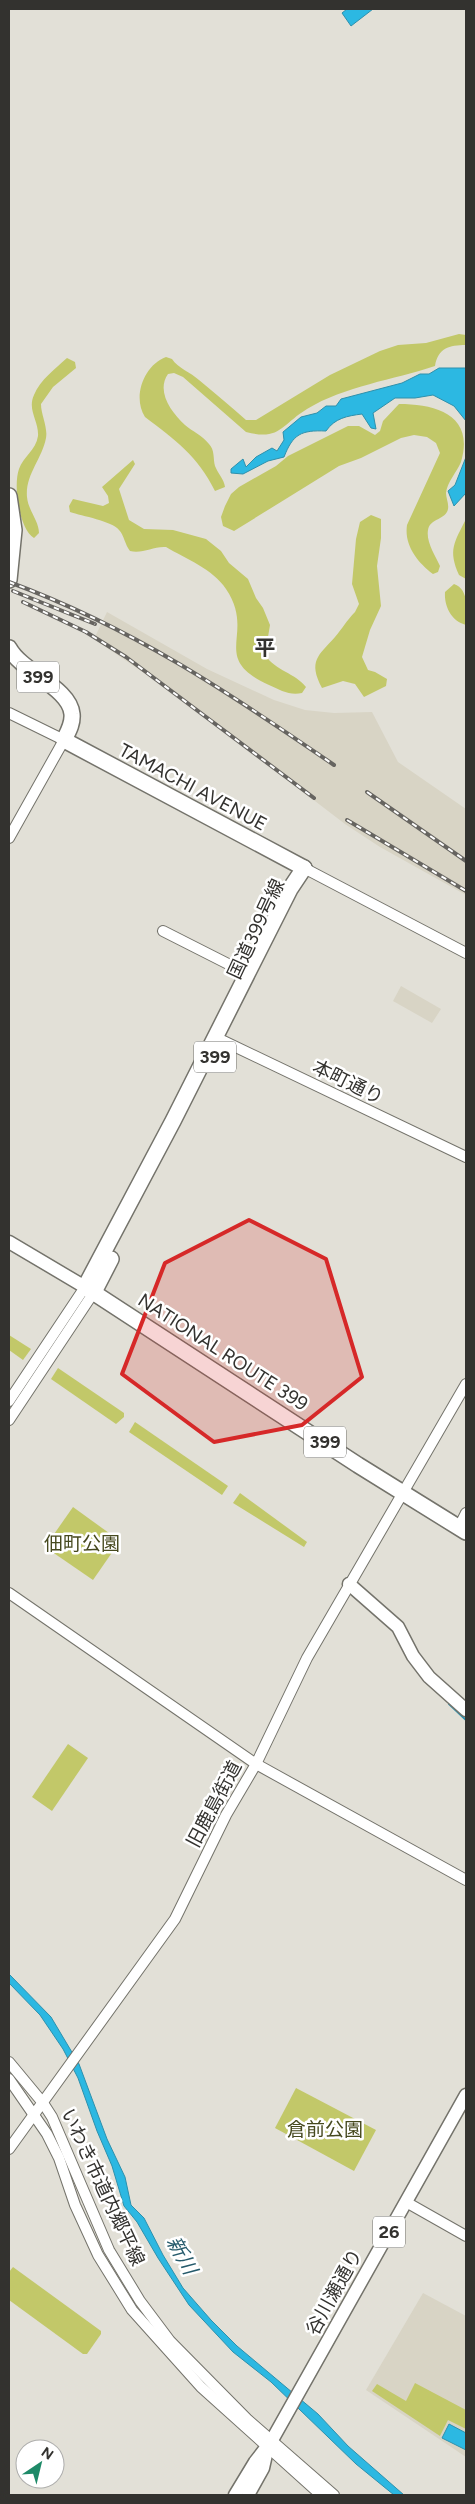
<svg xmlns="http://www.w3.org/2000/svg" width="475" height="2504" font-family="Figtree,'Noto Sans JP',sans-serif">
  <style>
    .built { fill: #d8d4c5 }
    .green { fill: #c2c869 }
    .water { fill: #2cb8e2; stroke: #2e90ac }
    .lines { fill: none; stroke-linecap: round; stroke-linejoin: round }
    .stream { stroke: #2e90ac; stroke-width: 2 }
    .minor-casing { stroke: #74736b; stroke-width: 12 }
    .major-casing { stroke: #74736b; stroke-width: 15 }
    .highway-casing { stroke: #74736b; stroke-width: 18 }
    .minor { stroke: #fff; stroke-width: 10 }
    .major { stroke: #fff; stroke-width: 12 }
    .highway { stroke: #fff; stroke-width: 15 }
    .rail-casing { stroke: #666460; stroke-width: 4 }
    .rail { stroke: #fff; stroke-width: 2; stroke-dasharray: 5.5; stroke-linecap: butt }
    .marked { fill: #d62828; fill-opacity: 0.2; stroke: #d62828; stroke-width: 4; stroke-linejoin: round }
    .labels { text-anchor: middle; dominant-baseline: central; stroke-width: 5; stroke-linejoin: round; paint-order: stroke }
    .shield { fill: #fff; stroke: #70706d; stroke-width: 1 }
    .shield-label { font-size: 18px; font-weight: bold; fill: #33322f }
    .street-label { font-size: 19px; fill: #33322f; stroke: #fff }
    .park-label { font-size: 19px; fill: #46491e; stroke: #fff }
    .water-label { font-size: 20px; font-style: italic; fill: #255a6b; stroke: #fff }
    .quarter-label { font-size: 21px; font-weight: bold; fill: #33322f; stroke: #fff }
  </style>
  <rect width="100%" height="100%" fill="#e2e0d7"/>
  <!-- built -->
  <g class="built">
    <polygon points="107,612 207,669 274,700 305,710 334,713 372,712 398,762 466,809 466,895 380,847 345,824 175,694 94,639"/>
    <polygon points="401,986 441,1009 432,1023 393,1001"/>
    <polygon points="423,2293 466,2316 466,2457 366,2390"/>
  </g>
  <!-- green -->
  <g class="green">
    <path d="M459 334 466 335V345C449 345 438 348 435 366 393 380 345 386 307 409 281 425 280 441 246 432L183 377 174 373 168 374C156 391 171 412 185 425 192 431 203 436 209 444 215 450 213 459 215 466 218 474 224 479 225 487L215 491C198 456 175 440 145 417 132 397 144 365 166 357L172 359C178 368 190 372 199 380 215 393 231 407 246 420H256L330 375 380 351 398 345 426 343Z"/>
    <path d="M67 358 75 362 76 368 53 387 41 404C41 415 48 427 46 438 42 459 25 475 27 497 28 510 39 521 39 533L34 538C19 529 13 485 19 469 23 457 36 450 38 436 39 421 27 410 34 395 40 380 56 368 67 358Z"/>
    <path d="M399 404C436 404 475 415 461 462 457 472 447 482 446 493 446 498 449 504 448 509 446 520 430 518 428 530 426 542 435 555 440 566L438 572 433 574C417 562 404 545 407 525L440 453 436 443 427 437 414 435 401 438 361 458 339 466 234 531 223 526 221 517 225 506 231 494 239 487 276 466 288 456 348 426H359L375 435 380 431 383 421Z"/>
    <path d="M133 460 135 464 119 489 129 520 144 529 173 530 206 539 221 551 229 563 248 579 256 598 263 608 270 625 265 655C276 671 295 673 306 687L302 693C290 696 280 690 269 685 208 657 257 635 226 589 213 569 186 559 166 547 153 546 143 554 130 551 125 545 124 535 119 530 112 521 82 516 70 512L69 506 73 499 103 506 109 503 108 496 102 487Z"/>
    <path d="M371 515 381 519V538L377 566 381 606 370 630 362 657 368 670 375 672 387 679 386 686 364 697 355 684 343 681 322 688C308 661 318 656 335 637 342 629 347 620 355 612L359 604 352 584 356 539 360 522Z"/>
    <path d="M466 519V579L459 575C448 550 454 543 466 519Z"/>
    <path d="M454 584C470 590 466 610 466 625 451 621 444 606 445 592Z"/>
    <polygon points="9,1335 31,1349 23,1360 9,1350"/>
    <polygon points="58,1368 124,1413 124,1417 116,1424 51,1379"/>
    <polygon points="135,1422 228,1486 222,1495 129,1432"/>
    <polygon points="240,1493 307,1542 304,1547 233,1503"/>
    <polygon points="73,1507 120,1541 93,1580 45,1547"/>
    <polygon points="68,1744 88,1758 52,1811 32,1797"/>
    <polygon points="296,2088 376,2130 354,2171 275,2128"/>
    <polygon points="13,2267 101,2331 101,2334 87,2354 83,2354 9,2300 9,2272"/>
    <polygon points="415,2383 466,2410 466,2429 448,2420 440,2436 372,2391 377,2384 406,2401"/>
  </g>
  <!-- water -->
  <g class="water">
    <polygon points="347,9 373,9 351,26 342,13"/>
    <path d="M439 368H466V421L454 406 433 395 415 398H395L373 413 376 429 371 428 362 414C347 416 335 418 326 431 301 430 293 434 284 457L268 461 243 474 231 473V469L243 459 246 467 256 457 272 448 277 451 284 440 283 432 301 417 317 413 326 406H336L341 399 402 383 420 374H429Z"/>
    <polygon points="466,457 466,493 454,506 448,491 455,485"/>
    <polygon points="9,1974 51,2017 79,2064 107,2139 125,2177 131,2205 144,2218 163,2255 183,2288 211,2320 237,2346 318,2414 348,2446 404,2495 394,2495 356,2464 271,2382 233,2352 189,2305 158,2258 137,2222 124,2206 112,2166 97,2131 78,2078 63,2049 40,2015 9,1983"/>
    <polygon points="449,2424 466,2433 466,2450 442,2438"/>
  </g>
  <g class="lines">
    <!-- stream -->
    <polyline class="stream" points="449,1704 466,1720"/>
    <!-- minor casing -->
    <g class="minor-casing">
      <g id="minor">
        <polyline points="9,713 64,740 9,838"/>
        <polyline points="304,868 466,953"/>
        <polyline points="163,931 238,969 246,975"/>
        <polyline points="215,1037 466,1157"/>
        <polyline points="9,1401 85,1287"/>
        <polyline points="9,1420 94,1292"/>
        <polyline points="459,1527 466,1513"/>
        <polyline points="9,1593 256,1764 466,1880"/>
        <polyline points="9,2062 43,2103 52,2117 109,2250 140,2301 170,2341 247,2419 334,2495"/>
        <polyline points="9,2079 47,2134 59,2158 75,2205 98,2255 132,2310 201,2387 321,2495"/>
        <polyline points="9,2149 175,1919 226,1815 256,1764 307,1658 466,1384"/>
        <polyline points="406,2202 466,2236"/>
      </g>
    </g>
    <!-- major casing -->
    <g class="major-casing">
      <g id="major">
        <polyline points="9,1242 85,1287"/>
        <polyline points="349,1584 398,1627 413,1656 429,1677 466,1710"/>
        <polyline points="235,2495 255,2462 272,2440 466,2095"/>
        <polyline points="248,2495 263,2468 267,2450"/>
      </g>
    </g>
    <!-- highway casing -->
    <g class="highway-casing">
      <g id="highway">
        <polyline points="9,496 14,530 9,580"/>
        <path d="M9 648C22 672 70 688 72 714 73 724 68 732 64 740L304 868"/>
        <polyline points="304,868 290,889 173,1121 85,1287 358,1465 466,1532"/>
        <polyline points="94,1292 111,1259"/>
      </g>
    </g>
    <!-- minor -->
    <use href="#minor" class="minor"/>
    <!-- major -->
    <use href="#major" class="major"/>
    <!-- highway -->
    <use href="#highway" class="highway"/>
    <!-- rail casing -->
    <g class="rail-casing">
      <g id="rail">
        <path d="M9 582C131 627 228 692 334 765"/>
        <polyline points="13,591 95,624"/>
        <polyline points="23,602 86,632 126,657 314,798"/>
        <polyline points="367,792 466,861"/>
        <polyline points="347,820 466,891"/>
      </g>
    </g>
    <!-- rail -->
    <use href="#rail" class="rail"/>
  </g>
  <!-- marked area -->
  <path class="marked" d="M249 1220 326 1259 362 1377 302 1425 214 1442 122 1374 165 1263Z"/>
  <g class="labels">
    <!-- shield labels -->
    <g class="shield">
      <rect x="17" y="661.5" width="42" height="31" rx="4"/>
      <rect x="194" y="1041.5" width="42" height="31" rx="4"/>
      <rect x="304" y="1426.5" width="42" height="31" rx="4"/>
      <rect x="373" y="2216.5" width="32" height="31" rx="4"/>
    </g>
    <g class="shield-label">
      <text x="38" y="677">399</text>
      <text x="215" y="1057">399</text>
      <text x="325" y="1442">399</text>
      <text x="389" y="2232">26</text>
    </g>
    <!-- street labels -->
    <g class="street-label">
      <text transform="translate(193 787) rotate(28)">TAMACHI AVENUE</text>
      <text transform="translate(256 929) rotate(-65)">国道399号線</text>
      <text transform="translate(348 1082) rotate(26)">本町通り</text>
      <text transform="translate(223 1352) rotate(33)">NATIONAL ROUTE 399</text>
      <text transform="translate(214 1804) rotate(-62)">旧鹿島街道</text>
      <text transform="translate(103 2187) rotate(65)">いわき市道内郷平線</text>
      <text transform="translate(334 2292) rotate(-61)">谷川瀬通り</text>
    </g>
    <!-- park labels -->
    <g class="park-label">
      <text x="82" y="1543">佃町公園</text>
      <text x="325" y="2129">倉前公園</text>
    </g>
    <!-- water labels -->
    <g class="water-label">
      <text transform="translate(182 2255) rotate(61)">新川</text>
    </g>
    <!-- quarter labels -->
    <g class="quarter-label">
      <text x="265" y="647">平</text>
    </g>
  </g>
  <!-- border -->
  <rect width="475" height="2504" fill="none" stroke="#33322f" stroke-width="20"/>
  <!-- north arrow -->
  <g transform="translate(40 2464) rotate(35)"><circle r="24" fill="#ffffff" stroke="#adadac"/>
  <path d="M0-4L9 19L0 12L-9 19Z" fill="#1e8a68"/>
  <text y="-8" font-size="14" font-weight="bold" text-anchor="middle" fill="#33322f">N</text>
  </g>
</svg>
